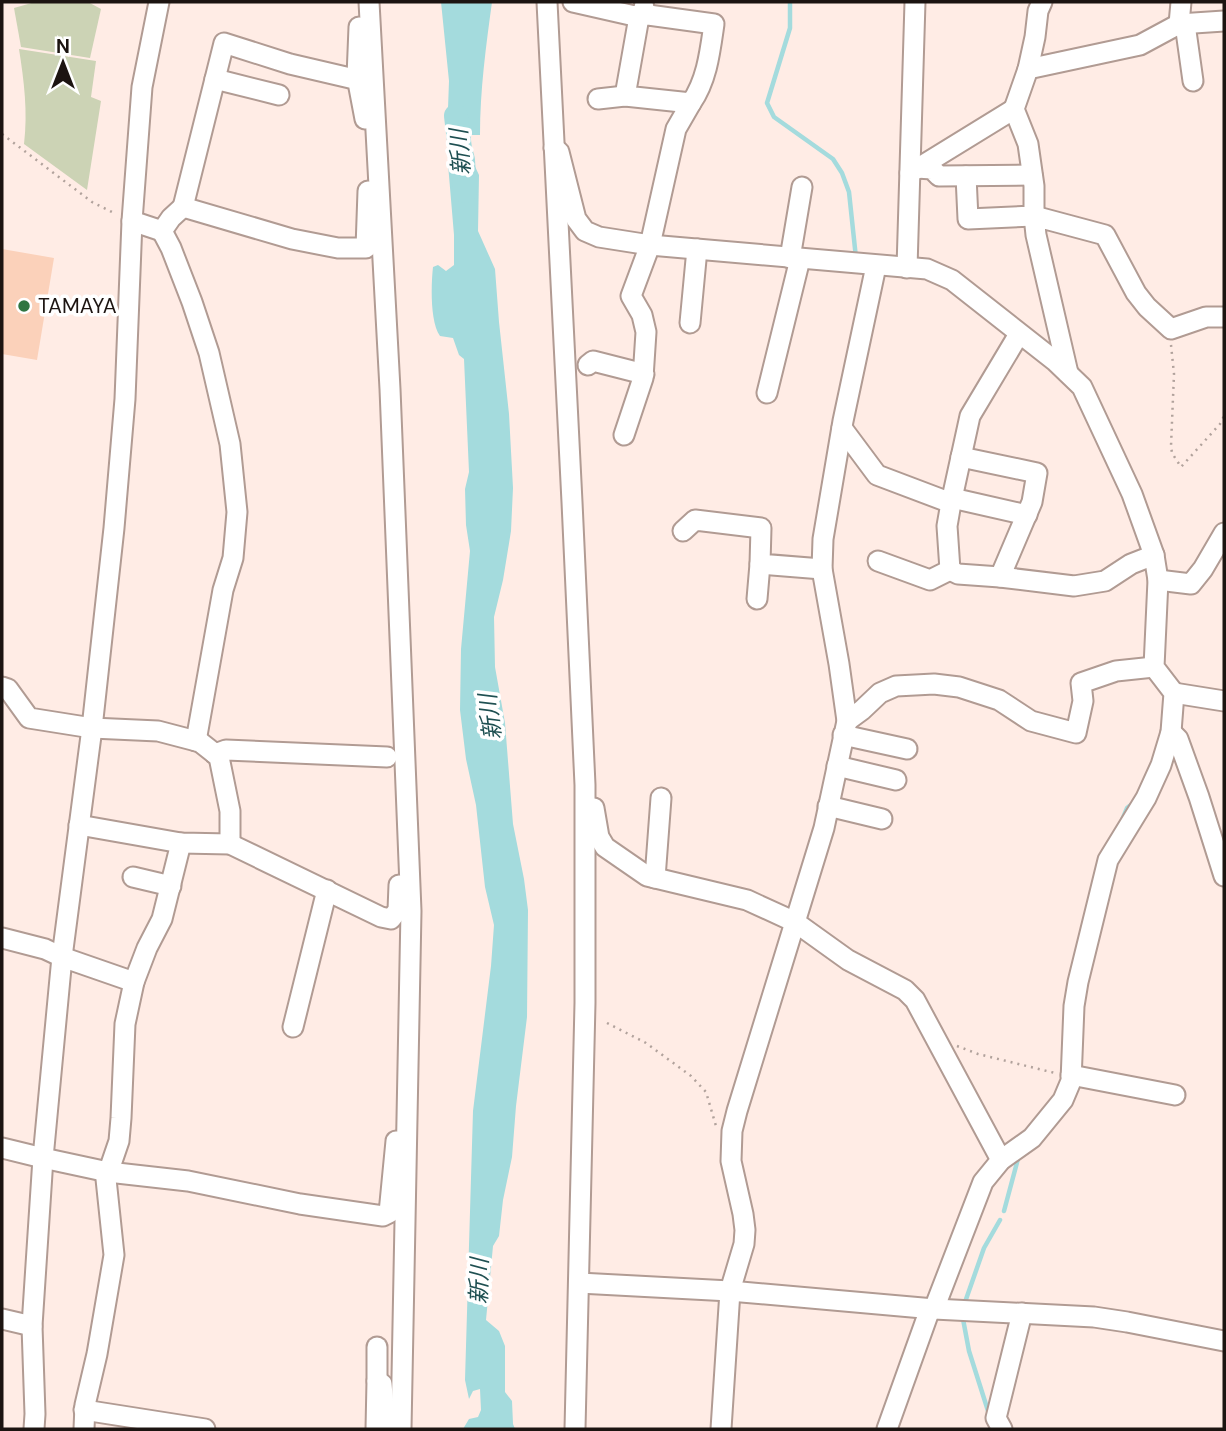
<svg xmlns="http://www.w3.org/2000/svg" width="1226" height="1431" font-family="'DM Sans','Noto Sans JP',sans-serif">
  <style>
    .green { fill: #ccd3b5 }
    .water { fill: #a4dbdd }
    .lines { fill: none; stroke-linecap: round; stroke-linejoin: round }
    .stream { stroke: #a4dbdd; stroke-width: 4.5 }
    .river { stroke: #a4dbdd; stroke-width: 24 }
    .building { fill: #fbd1ba }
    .minor-casing { stroke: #b19b93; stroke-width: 23 }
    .path { stroke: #b1a29c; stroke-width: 2.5; stroke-dasharray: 2 5; stroke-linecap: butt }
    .minor { stroke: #fff; stroke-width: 19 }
    .poi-dot { fill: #2f7541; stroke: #fff; stroke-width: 2.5 }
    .labels { text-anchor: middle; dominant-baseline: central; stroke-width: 7; stroke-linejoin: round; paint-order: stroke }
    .poi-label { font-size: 21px; fill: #1c1411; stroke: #fff; text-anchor: start }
    .water-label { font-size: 23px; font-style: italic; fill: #1f5052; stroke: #fff }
  </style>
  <rect width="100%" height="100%" fill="#ffece5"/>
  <!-- green -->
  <g class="green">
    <polygon points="35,2 88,2 101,9 90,58 21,47 14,8"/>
    <path d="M19 49 96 61 91 97 101 101 87 190 24 144C28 112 24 81 19 49Z"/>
  </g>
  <!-- water -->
  <g class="water">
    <path d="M441 2H492C486 46 480 90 480 135H467L466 149H455V136H447L449 81Z"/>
    <path d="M452 160H472L479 175 478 231 495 269 499 322 509 414 513 488 511 531 503 580 494 617 495 667 505 723 513 824 524 879 528 910 527 1017 516 1106 512 1157 503 1200 499 1236 493 1246 486 1320 499 1331 505 1346V1392L512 1401 513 1424 515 1429H463L469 1419 478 1417 481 1410 480 1389 473 1391 469 1399 465 1380 473 1111 491 966 494 925 485 887 476 805 466 759 460 710 461 649 470 551 466 525 465 489 469 472 464 359 459 355 453 338 440 336C430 322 431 285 433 267L438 265 446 271 454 265V235L448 164Z"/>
  </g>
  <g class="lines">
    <!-- stream -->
    <g class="stream">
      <polyline points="790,2 790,28 767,103 774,117 833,159 842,173 849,192 856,258"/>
      <polyline points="1122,820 1127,808 1132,804"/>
      <polyline points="1004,1211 1019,1155"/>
      <polyline points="964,1305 984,1248 1000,1220"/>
      <polyline points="963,1314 963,1319 969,1351 989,1414"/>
    </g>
    <!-- river -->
    <polyline class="river" points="456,116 460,149 463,160 465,191"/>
  </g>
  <!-- building -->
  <polygon class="building" points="2,249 54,258 37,360 2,354"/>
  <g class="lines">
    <!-- minor casing -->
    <g class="minor-casing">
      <g id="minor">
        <polyline points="369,2 390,389 411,911 401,1429"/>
        <polyline points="547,2 572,502 585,785 585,1003 575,1429"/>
        <polyline points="573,2 639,17 644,9 644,7"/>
        <path d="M639 17 625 96 691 103C707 80 710 52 714 24L641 14"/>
        <polyline points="1179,24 1181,2"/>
        <polyline points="1185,24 1193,81"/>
        <polyline points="359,27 357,77 365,119"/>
        <polyline points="1028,69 1035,37 1038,11 1042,2"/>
        <polyline points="215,79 279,95"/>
        <polyline points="598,99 625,96"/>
        <polyline points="554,148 559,152 576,219 585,231 599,237 650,245 927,269 952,280 1055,361 1082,387 1132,494 1154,555 1158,580 1154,667 1174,693 1171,732 1161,765 1146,798 1108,860 1078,982 1074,1006 1071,1081 1063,1100 1032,1138 1001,1160 983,1182 934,1309"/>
        <polyline points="917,168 932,169 939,176 1032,175"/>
        <polyline points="910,173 1014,109"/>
        <polyline points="966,176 968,219 1034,216 1034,186 1028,144 1014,109 1028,69 1140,45 1179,24 1224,21"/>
        <polyline points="183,207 224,43 290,64 350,78 357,77"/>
        <polyline points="132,221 162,231 171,218 183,207 292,239 338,248 366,248 368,191"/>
        <polyline points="162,231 171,248 192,302 209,353 230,444 237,512 233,558 223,590 196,741"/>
        <polyline points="790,258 802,187"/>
        <polyline points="907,268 915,2"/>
        <polyline points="690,323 697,249"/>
        <polyline points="588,365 593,361 644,374"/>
        <polyline points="1068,373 1036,235 1034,216 1105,235 1136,293 1147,307 1171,329 1206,317 1224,317"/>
        <polyline points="767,393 800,259"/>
        <polyline points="842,428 877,475 951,503 947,526 950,570 958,574 1000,577 1074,586 1105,581 1131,564 1154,555"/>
        <polyline points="624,435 643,378 646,332 642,315 631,296 650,245 676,129 691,103"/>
        <polyline points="961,457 1037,473 1032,502 1000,577"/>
        <polyline points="952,498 1027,515"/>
        <polyline points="951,503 970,416 1019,334"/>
        <polyline points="683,531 695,520 761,528 760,564 822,569"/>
        <polyline points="878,561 930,580 950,570"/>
        <polyline points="1158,580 1191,584 1203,569 1224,533"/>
        <polyline points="757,599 760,564"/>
        <polyline points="2,687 8,689 29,718 92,728 158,731 200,742 219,757 230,811 230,844"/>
        <polyline points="1174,693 1224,701"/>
        <polyline points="847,721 862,710 880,693 896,686 934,684 959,687 999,700 1031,721 1076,733 1083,701 1081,683 1116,671 1154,667"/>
        <polyline points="1171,732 1178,739 1199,797 1224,876"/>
        <polyline points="843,735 907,749"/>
        <polyline points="215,754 226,750 387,757"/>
        <polyline points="837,766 896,780"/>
        <polyline points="828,806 882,819"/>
        <polyline points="594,808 599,837 605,847 647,876 747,900 795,922 848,960 905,990 915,1000 1001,1160"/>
        <polyline points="79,825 181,843 230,844 381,917 391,919 398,910 399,885"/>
        <polyline points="133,877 171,886"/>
        <polyline points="655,878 661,798"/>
        <polyline points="2,938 45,949 62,957 134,982 125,1024 121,1118 119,1141 106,1179 114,1255 97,1354 85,1405 84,1429"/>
        <polyline points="134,982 147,948 162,919 181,843"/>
        <polyline points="293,1027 327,890"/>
        <polyline points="1071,1075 1175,1095"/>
        <polyline points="2,1148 43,1158 108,1172 188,1181 300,1204 383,1216 389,1213 396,1141"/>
        <polyline points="579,1283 730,1291 934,1309 1094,1317 1127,1322 1224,1341"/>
        <polyline points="2,1319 32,1326"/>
        <polyline points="377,1347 377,1381"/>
        <polyline points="84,1410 205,1429"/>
        <polyline points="34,1429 35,1414 32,1326 43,1158 62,957 92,728 114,528 125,399 132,221 142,87 159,2"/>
        <polyline points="376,1429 377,1381 382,1384 386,1429"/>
        <polyline points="721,1429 730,1291 744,1244 745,1230 743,1214 731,1161 732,1131 737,1111 824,828 847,721 839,664 822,569 823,539 843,421 876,266"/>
        <polyline points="887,1429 930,1309"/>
        <polyline points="1002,1429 996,1418 1022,1313"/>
      </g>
    </g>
    <!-- path -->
    <g class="path">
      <polyline points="2,134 92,202 116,214"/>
      <polyline points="1171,345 1174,374 1171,446 1172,453 1181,467 1220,424 1224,416"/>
      <polyline points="607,1023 646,1043 691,1076 706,1092 716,1126"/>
      <polyline points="957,1046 978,1054 1055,1073"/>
    </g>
    <!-- minor -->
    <use href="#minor" class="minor"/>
  </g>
  <!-- markers -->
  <circle class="poi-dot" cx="24" cy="306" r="7"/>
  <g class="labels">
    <!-- poi labels -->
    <g class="poi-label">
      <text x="38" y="306">TAMAYA</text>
    </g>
    <!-- water labels -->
    <g class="water-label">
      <text transform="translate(460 152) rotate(-94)">新川</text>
      <text transform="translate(490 717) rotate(-97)">新川</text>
      <text transform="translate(479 1281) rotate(-89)">新川</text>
    </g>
  </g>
  <!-- border -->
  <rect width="1226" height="1431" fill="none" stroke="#1c1411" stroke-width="7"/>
  <!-- north arrow -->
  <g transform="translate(63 63)" stroke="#ffffff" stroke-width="5" paint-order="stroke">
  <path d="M0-5L12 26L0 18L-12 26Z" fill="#1c1411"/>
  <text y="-10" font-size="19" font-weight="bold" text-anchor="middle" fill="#1c1411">N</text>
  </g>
</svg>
